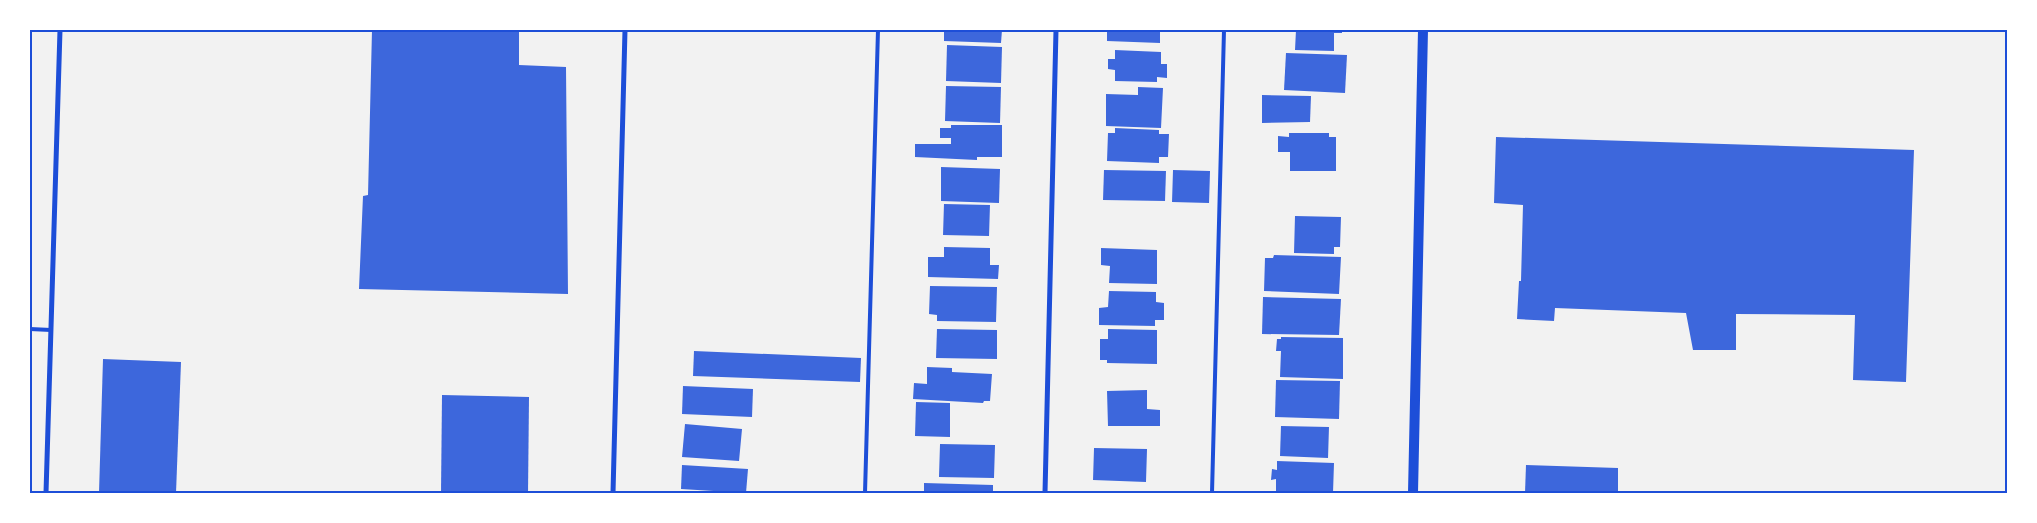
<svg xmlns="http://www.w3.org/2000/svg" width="2037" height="523" font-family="Poppins,sans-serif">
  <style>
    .building { fill: #3d67dc }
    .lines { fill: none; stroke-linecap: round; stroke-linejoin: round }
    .service { stroke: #1d4ed8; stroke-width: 4 }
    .minor { stroke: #1d4ed8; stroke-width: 5 }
    .secondary { stroke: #1d4ed8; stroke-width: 10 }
    .neatline { fill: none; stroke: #1d4ed8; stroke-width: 2 }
  </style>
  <rect width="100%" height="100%" fill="#f2f2f2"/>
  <!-- building -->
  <g class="building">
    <polygon points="372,30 519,30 519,65 566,67 568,294 359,289 363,196 368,195"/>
    <polygon points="944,30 1002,30 1001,43 944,41"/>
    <polygon points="1107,30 1160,30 1160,43 1107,41"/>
    <polygon points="1296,30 1342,30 1342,33 1334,33 1334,51 1295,50"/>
    <polygon points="947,45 1002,47 1001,83 946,81"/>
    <polygon points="1115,50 1161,52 1161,64 1167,64 1167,78 1157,77 1157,82 1115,81 1115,70 1108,69 1108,59 1115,59"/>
    <polygon points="1286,53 1347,55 1345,93 1284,90"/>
    <polygon points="946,86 1001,87 1000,123 945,121"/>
    <polygon points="1138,87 1163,88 1161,128 1106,126 1106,94 1138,95"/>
    <polygon points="1262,95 1311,96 1310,122 1262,123"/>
    <polygon points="951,125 1002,125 1002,157 977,157 977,160 915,157 915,144 951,144 951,138 940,138 940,128 951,128"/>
    <polygon points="1115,128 1159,130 1159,134 1169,134 1168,157 1159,157 1159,163 1107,161 1108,133 1115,133"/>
    <polygon points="1289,133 1329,133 1329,137 1336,137 1336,171 1290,171 1290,152 1278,152 1278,136 1289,137"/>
    <polygon points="1496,137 1914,150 1906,382 1853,380 1855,315 1736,314 1736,350 1693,350 1686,313 1555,308 1554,321 1517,319 1519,281 1521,281 1523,205 1494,203"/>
    <polygon points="941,167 1000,169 999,203 941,201"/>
    <polygon points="1104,170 1166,171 1165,201 1103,200"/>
    <polygon points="1173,170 1210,171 1209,203 1172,202"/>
    <polygon points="944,204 990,205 989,236 943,235"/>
    <polygon points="1295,216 1341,217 1340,247 1334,247 1334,254 1294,253"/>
    <polygon points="944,247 990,248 990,265 999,265 998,279 928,277 928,257 944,257"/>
    <polygon points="1101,248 1157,250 1157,284 1109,283 1110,266 1101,265"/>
    <polygon points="1274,255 1341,257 1339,294 1264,291 1265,258 1273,258"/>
    <polygon points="930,286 997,287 996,322 937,321 937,315 929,314"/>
    <polygon points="1109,291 1156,292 1156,302 1164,303 1164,320 1155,320 1155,326 1099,325 1099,308 1108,307"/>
    <polygon points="1263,297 1341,299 1339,335 1262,334"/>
    <polygon points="937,329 997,330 997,359 936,358"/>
    <polygon points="1108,329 1157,330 1157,364 1107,363 1107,360 1100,360 1100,339 1108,339"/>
    <polygon points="1281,337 1343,338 1343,379 1280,377 1281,351 1276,351 1277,339 1281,339"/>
    <polygon points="694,351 861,358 860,382 693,376"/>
    <polygon points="103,359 181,362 176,493 99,493"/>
    <polygon points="927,367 952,368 952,372 992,374 990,401 984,401 983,403 913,399 914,383 927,384"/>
    <polygon points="1276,380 1340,381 1339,419 1275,417"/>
    <polygon points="683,386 753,389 752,417 682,414"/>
    <polygon points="1147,390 1147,409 1160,410 1160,426 1108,426 1107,391"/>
    <polygon points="442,395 529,397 528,493 441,493"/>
    <polygon points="916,402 950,403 950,437 915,436"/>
    <polygon points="685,424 742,429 739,461 682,457"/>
    <polygon points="1281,426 1329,427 1328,458 1280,456"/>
    <polygon points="940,444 995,445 994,478 939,477"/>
    <polygon points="1094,448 1147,449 1146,482 1093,480"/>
    <polygon points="1277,461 1334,463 1333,493 1276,493 1276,479 1271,480 1272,469 1277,470"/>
    <polygon points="682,465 748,469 746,493 681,489"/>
    <polygon points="1526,465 1618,468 1618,493 1525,493"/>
    <polygon points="924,483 993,485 993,493 924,493"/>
  </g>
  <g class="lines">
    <!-- service -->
    <g class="service">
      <polyline points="30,329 51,330"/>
      <polyline points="865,493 878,30"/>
      <polyline points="1212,493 1224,30"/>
    </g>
    <!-- minor -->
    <g class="minor">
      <polyline points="46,493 60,30"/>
      <polyline points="613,493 625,30"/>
      <polyline points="1045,493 1056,30"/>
    </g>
    <!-- secondary -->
    <polyline class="secondary" points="1413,493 1423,30"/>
  </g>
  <!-- border -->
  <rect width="2037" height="523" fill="none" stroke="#ffffff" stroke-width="62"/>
  <rect x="31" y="31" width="1975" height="461" class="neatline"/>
</svg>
